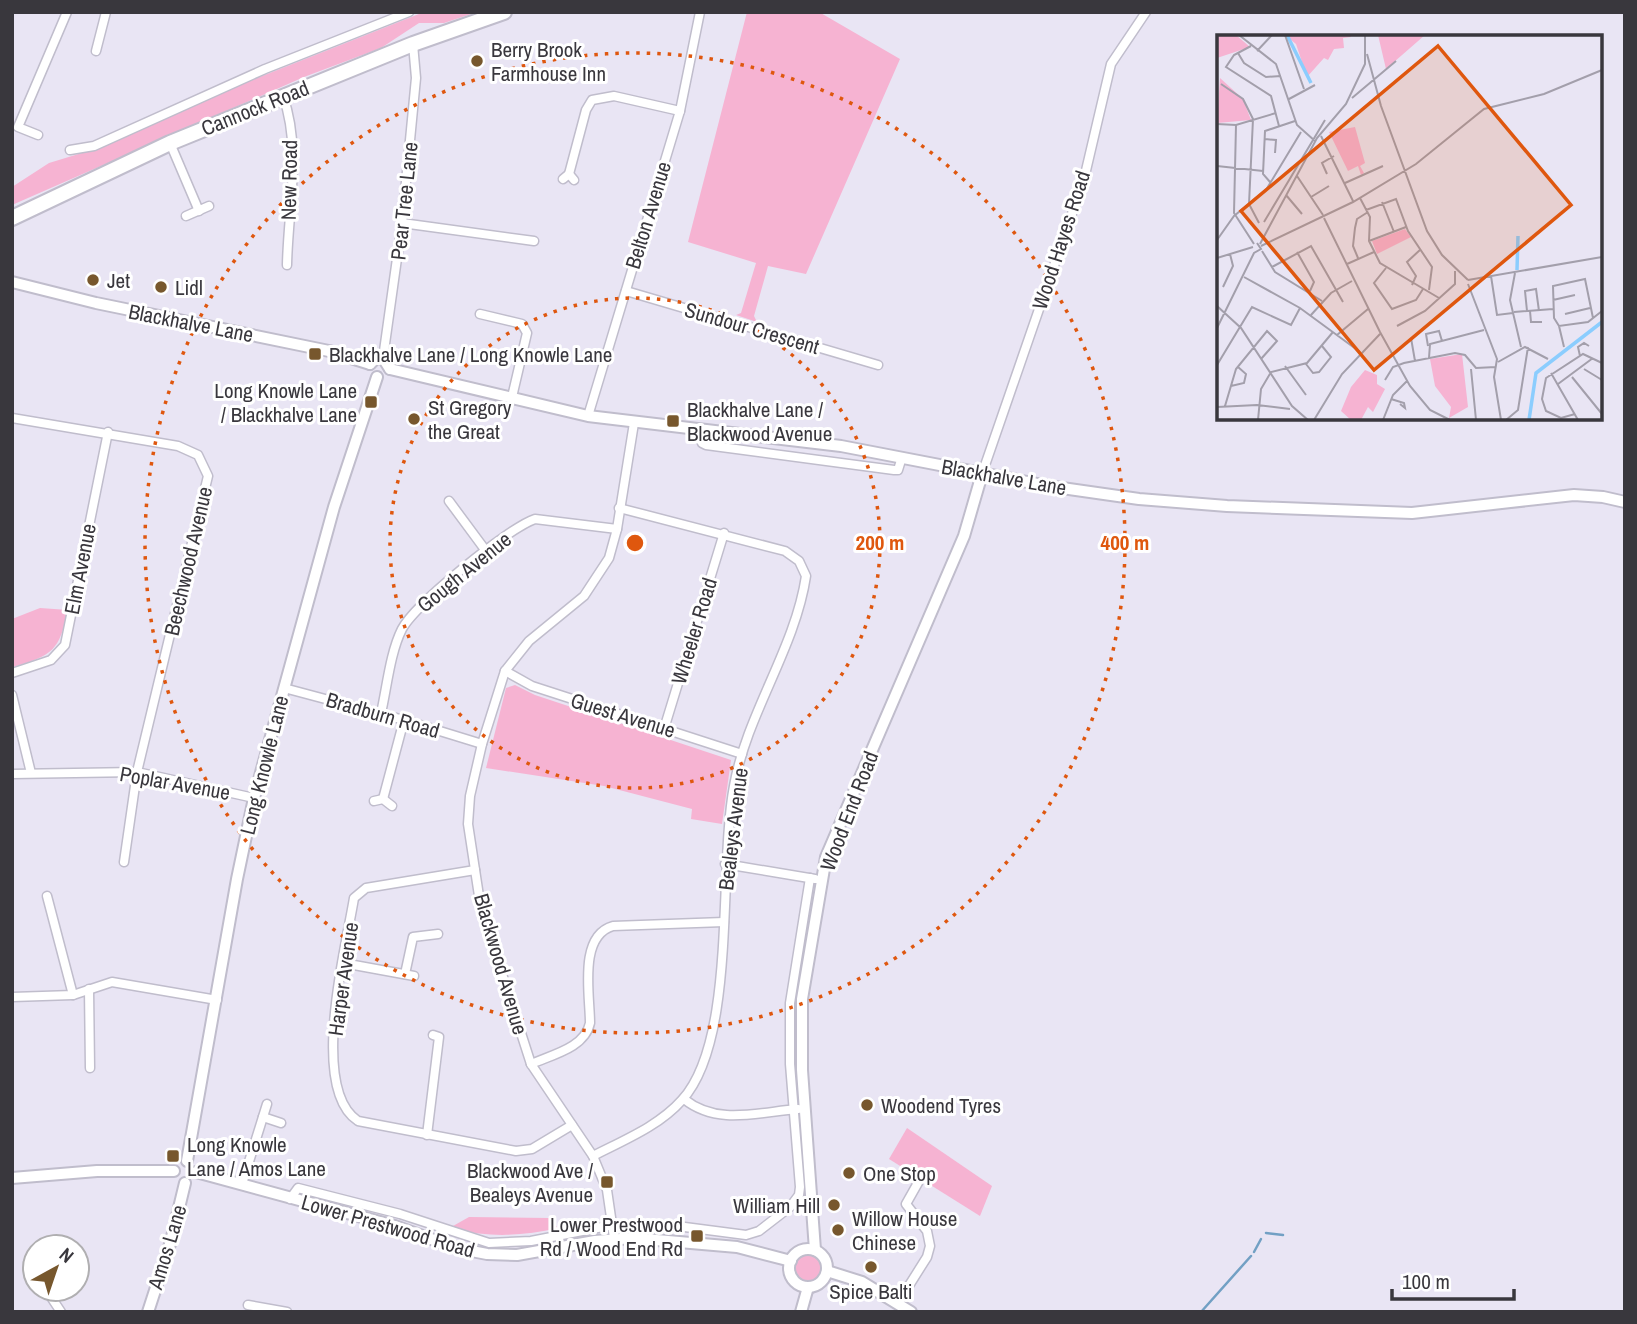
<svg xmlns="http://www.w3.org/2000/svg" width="1637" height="1324" font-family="'Archivo Narrow',sans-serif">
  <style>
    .green { fill: #f6b3d2 }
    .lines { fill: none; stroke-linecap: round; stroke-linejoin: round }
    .stream { stroke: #72a0c4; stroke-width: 2.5 }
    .street-casing { stroke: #c0bdcc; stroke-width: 11 }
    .secondary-casing { stroke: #c0bdcc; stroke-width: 14 }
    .highway-casing { stroke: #c0bdcc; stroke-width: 18 }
    .street { stroke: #fff; stroke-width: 8 }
    .secondary { stroke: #fff; stroke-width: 10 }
    .highway { stroke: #fff; stroke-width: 14 }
    .ring { fill: none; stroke: #df570e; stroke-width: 3.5; stroke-dasharray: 3.5 7 }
    .poi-dot { fill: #77572d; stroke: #fff; stroke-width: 2.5 }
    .labels { text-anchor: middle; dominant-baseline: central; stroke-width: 6; stroke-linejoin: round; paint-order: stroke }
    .poi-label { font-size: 21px; fill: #39373d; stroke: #fff; text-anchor: start }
    .street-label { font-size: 21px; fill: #39373d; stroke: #fff }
    .inset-river { fill: none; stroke: #8bcdfe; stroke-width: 3.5 }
    .inset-road { fill: none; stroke: #a39fab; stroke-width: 2 }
    .view { fill: #df570e; fill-opacity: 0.15; stroke: #df570e; stroke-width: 3.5 }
    .inset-edge { fill: none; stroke: #39373d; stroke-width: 3.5 }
    .centre { fill: #df570e; stroke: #fff; stroke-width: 3.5 }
    .ring-label { font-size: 21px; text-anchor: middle; font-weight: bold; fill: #df570e; stroke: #fff; stroke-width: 6; stroke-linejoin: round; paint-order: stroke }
  </style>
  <rect width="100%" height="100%" fill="#e9e5f4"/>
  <!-- green -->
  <g class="green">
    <polygon points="424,12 477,12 444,23 419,23 381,48 304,77 12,205 12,187 49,163 95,149 242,84"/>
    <polygon points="747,12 819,12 900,59 806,274 768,266 754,316 757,322 736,315 741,313 756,263 688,242"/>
    <path d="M40 608 68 610C59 651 53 655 13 667L12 619Z"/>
    <polygon points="515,685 535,695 731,760 722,824 691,819 692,809 604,786 486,768 506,688"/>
    <polygon points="907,1128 992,1186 980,1216 889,1159"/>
    <path d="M469 1217 549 1218 558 1228C522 1236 491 1238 455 1229L453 1226Z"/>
    <circle cx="808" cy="1268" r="14"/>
  </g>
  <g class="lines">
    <!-- stream -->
    <g class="stream">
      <polyline points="1266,1233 1283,1235"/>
      <polyline points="1254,1252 1261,1239"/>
      <polyline points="1201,1312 1251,1256"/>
    </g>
    <!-- street casing -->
    <g class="street-casing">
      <g id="street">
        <polyline points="96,51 106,12"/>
        <path d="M283 96C302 149 288 210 287 265"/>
        <polyline points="38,135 18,127 67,12"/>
        <polyline points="170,143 199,211"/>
        <polyline points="70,150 94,146 265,69 409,12"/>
        <polyline points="569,174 586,110 592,100 614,96 680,111"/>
        <polyline points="563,179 569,174 574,180"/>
        <polyline points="186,216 209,206"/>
        <polyline points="402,223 534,241"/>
        <polyline points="626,291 878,365"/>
        <polyline points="480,314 522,324 527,333 512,397"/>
        <polyline points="383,358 402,223 416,78 413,44"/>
        <polyline points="588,416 680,111 700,12"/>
        <polyline points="12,418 178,446 198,455 208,476 137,772 124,862"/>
        <polyline points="698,431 702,443 706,445 894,470 898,470 902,457"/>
        <polyline points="982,474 1084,179 1111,64 1146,12"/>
        <polyline points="449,501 486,551"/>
        <polyline points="505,671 532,686 742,754"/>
        <polyline points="12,673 51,660 65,645 108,432"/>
        <polyline points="284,688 404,720 482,744"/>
        <polyline points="12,695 31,773"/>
        <path d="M381 713C387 687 390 653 402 629 415 604 508 528 535 519L617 529"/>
        <polyline points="664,729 724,533"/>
        <polyline points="12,774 137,772 254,798"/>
        <polyline points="383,799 404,720"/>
        <polyline points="374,801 383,799 392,806"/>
        <polyline points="725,864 815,879"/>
        <path d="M475 870 366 888 354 898C346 948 309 1089 358 1121L516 1151 532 1149 572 1125"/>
        <polyline points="47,896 73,995"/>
        <polyline points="343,963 414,976"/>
        <polyline points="405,974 413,937 438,934"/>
        <polyline points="89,989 90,1068"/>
        <polyline points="12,997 73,995 112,982 217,1000"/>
        <path d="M531 1064C551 1055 585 1048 590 1023 590 995 578 936 613 926L724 922"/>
        <path d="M684 1099C717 1126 759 1112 798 1109"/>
        <polyline points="263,1117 281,1123"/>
        <polyline points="427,1135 439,1037 433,1035"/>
        <path d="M593 1156C624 1140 659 1126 682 1100 737 1040 718 869 734 786 747 713 795 649 806 576L799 561 785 551 619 508"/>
        <polyline points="242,1184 267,1104"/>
        <polyline points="290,1199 298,1188 400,1214 489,1243 531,1241 613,1225 677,1226 746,1235 759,1231 790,1207 799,1195 800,1187 790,1064 790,1003 810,878"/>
        <polyline points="614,1238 607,1190 593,1156 531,1064 481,909 468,824 470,796 482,744 505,671 529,641 584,596 609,558 617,529 634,423"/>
        <polyline points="51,1297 61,1312"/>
        <polyline points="898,1303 927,1257 930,1246 927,1231 906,1204 919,1181"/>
        <polyline points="248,1305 287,1312"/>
      </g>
    </g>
    <!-- secondary casing -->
    <g class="secondary-casing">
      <g id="secondary">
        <polyline points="12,282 96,303 329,351 370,364"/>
        <polyline points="370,364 376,358 383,358 390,369"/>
        <polyline points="390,369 588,416 841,446 1048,486 1139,499 1227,506 1412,513 1574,495 1603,497 1625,502"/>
        <polyline points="187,1161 237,879 254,798 334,507 377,377"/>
        <polyline points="196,1172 395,1226 456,1248 487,1254 517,1255 595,1241 633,1238 737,1247 791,1261"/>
        <polyline points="12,1178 97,1171 174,1171"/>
        <circle cx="808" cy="1268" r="19"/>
        <polyline points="815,1250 802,1070 802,999 826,857 964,536 982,474"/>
        <polyline points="827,1271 862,1282 911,1312"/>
        <polyline points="148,1312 171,1241 185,1183"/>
        <polyline points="801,1312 808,1287"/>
      </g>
    </g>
    <!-- highway casing -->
    <g class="highway-casing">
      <polyline id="highway" points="12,218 170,143 413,44 504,12"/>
    </g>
    <!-- street -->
    <use href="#street" class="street"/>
    <!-- secondary -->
    <use href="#secondary" class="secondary"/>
    <!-- highway -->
    <use href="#highway" class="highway"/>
  </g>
  <!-- distance rings -->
  <g class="ring">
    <circle cx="635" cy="543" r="245"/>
    <circle cx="635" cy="543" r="490"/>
  </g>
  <!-- markers -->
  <g class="poi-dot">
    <circle cx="477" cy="61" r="7"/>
    <circle cx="93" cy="280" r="7"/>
    <circle cx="161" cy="287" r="7"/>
    <rect x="308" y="347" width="14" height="14" rx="3.5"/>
    <rect x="364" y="395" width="14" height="14" rx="3.5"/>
    <circle cx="414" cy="419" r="7"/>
    <rect x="666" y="414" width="14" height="14" rx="3.5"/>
    <circle cx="867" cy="1105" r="7"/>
    <rect x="166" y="1149" width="14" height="14" rx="3.5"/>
    <circle cx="849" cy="1173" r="7"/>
    <rect x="600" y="1175" width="14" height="14" rx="3.5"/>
    <circle cx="834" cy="1205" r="7"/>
    <circle cx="838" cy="1230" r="7"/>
    <rect x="690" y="1229" width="14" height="14" rx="3.5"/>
    <circle cx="871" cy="1267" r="7"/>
  </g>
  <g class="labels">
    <!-- poi labels -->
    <g class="poi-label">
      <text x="491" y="49">Berry Brook<tspan x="491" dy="24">Farmhouse Inn</tspan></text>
      <text x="107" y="280">Jet</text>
      <text x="175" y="287">Lidl</text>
      <text x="329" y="354">Blackhalve Lane / Long Knowle Lane</text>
      <text x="357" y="390" text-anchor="end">Long Knowle Lane<tspan x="357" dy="24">/ Blackhalve Lane</tspan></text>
      <text x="428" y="407">St Gregory<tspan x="428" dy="24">the Great</tspan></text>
      <text x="687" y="409">Blackhalve Lane /<tspan x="687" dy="24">Blackwood Avenue</tspan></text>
      <text x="881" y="1105">Woodend Tyres</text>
      <text x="187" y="1144">Long Knowle<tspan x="187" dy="24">Lane / Amos Lane</tspan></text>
      <text x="593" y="1170" text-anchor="end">Blackwood Ave /<tspan x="593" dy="24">Bealeys Avenue</tspan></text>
      <text x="863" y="1173">One Stop</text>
      <text x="820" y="1205" text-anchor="end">William Hill</text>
      <text x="852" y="1218">Willow House<tspan x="852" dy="24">Chinese</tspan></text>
      <text x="683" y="1224" text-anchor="end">Lower Prestwood<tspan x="683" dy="24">Rd / Wood End Rd</tspan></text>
      <text x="871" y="1291" text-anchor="middle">Spice Balti</text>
    </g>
    <!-- street labels -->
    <g class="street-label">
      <text transform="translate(255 108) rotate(-22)">Cannock Road</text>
      <text transform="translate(289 180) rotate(-89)">New Road</text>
      <text transform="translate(404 201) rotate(-84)">Pear Tree Lane</text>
      <text transform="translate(648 215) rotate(-73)">Belton Avenue</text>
      <text transform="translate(1061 240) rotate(-72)">Wood Hayes Road</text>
      <text transform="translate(191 323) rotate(11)">Blackhalve Lane</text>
      <text transform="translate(752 328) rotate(16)">Sundour Crescent</text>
      <text transform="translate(1004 477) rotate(10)">Blackhalve Lane</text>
      <text transform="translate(188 561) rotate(-77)">Beechwood Avenue</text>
      <text transform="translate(80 569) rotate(-79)">Elm Avenue</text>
      <text transform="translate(464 572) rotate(-39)">Gough Avenue</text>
      <text transform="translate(694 631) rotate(-73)">Wheeler Road</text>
      <text transform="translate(383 715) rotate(16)">Bradburn Road</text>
      <text transform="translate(623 715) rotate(17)">Guest Avenue</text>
      <text transform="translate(264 765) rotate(-76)">Long Knowle Lane</text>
      <text transform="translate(175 783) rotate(10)">Poplar Avenue</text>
      <text transform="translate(849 811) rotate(-69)">Wood End Road</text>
      <text transform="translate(733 829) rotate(-83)">Bealeys Avenue</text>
      <text transform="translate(501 964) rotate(74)">Blackwood Avenue</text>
      <text transform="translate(343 979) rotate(-82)">Harper Avenue</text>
      <text transform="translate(388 1226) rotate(16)">Lower Prestwood Road</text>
      <text transform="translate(167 1247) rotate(-73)">Amos Lane</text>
    </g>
  </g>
  <!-- overview -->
  <g transform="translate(1217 35)">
    <rect width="385" height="385" fill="#e9e5f4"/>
    <path d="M0 0H19L33 12 0 23ZM68 0H133L134 2 126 3 127 13 117 14 111 25 107 23 90 42 79 9ZM161 0H208L169 34ZM3 43 26 64 34 85 0 88ZM138 92 148 128 143 131 147 138 144 140 141 131 131 136 112 97ZM188 194 194 202 160 219 155 206ZM245 319 251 372 232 383 234 372 218 351 213 324ZM148 335 160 340V349L168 354 156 377 151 372 144 385H134L124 376 134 352Z" fill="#f6b3d2"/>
    <path class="inset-river" d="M70 0 94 48M300 235 301 201M312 385 319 338 385 287"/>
    <path class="inset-road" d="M22 0 59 29 80 90 98 106M68 0 87 54M34 11 17 20 9 32 54 61 62 91M40 16 55 0M21 18 27 28 49 42 64 41M150 19 164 71 210 196 225 220 251 245M4 49 26 64 36 84 32 169 42 188M135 63 179 26M72 64 98 50M0 89 19 90 59 78M19 90 17 178 37 209M104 101 136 166M48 104 59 105 58 118M0 131 46 136M110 139 105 128 117 121M80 141 106 180M53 147 46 139 48 96 78 86M128 148 166 131M69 160 85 179M94 162 112 151M143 163 153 182 152 206 163 228 222 263M165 167 177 197M149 175 179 164 191 196 215 232 212 255M107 183 163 297M47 187 108 85M0 205 17 181 49 155 84 97M152 206 189 192M43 209 100 103 129 69 148 29V0M44 211 136 167 199 129 267 74 327 59 385 35M45 216 58 237 105 266M80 217 97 247 93 256M0 223 36 212M141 223 136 211 138 193 140 184 151 177M130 229 157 217M55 232 94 211 126 267M169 233 157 248 175 274 199 265 206 254M298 238 293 265 304 312M274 241 280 280 296 278M27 242 83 273 143 317M251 245 385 222M251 249 280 324 277 342 284 385M195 250 199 241 190 227 204 214M6 252 16 231 13 219M336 265 358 260M0 271 24 293 75 371 91 385M310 276 308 256 319 254 322 276M313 276 314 287H325M297 277 336 274M348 279 373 273M94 280 114 258 135 246M376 283 368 244 336 251 337 283 342 291 371 287 385 276M180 291 208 276 238 249V236M342 291 347 312M0 293 37 218 44 214 40 208M163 297 193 351 213 375 233 385M120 300 151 274M194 303 198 326M211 311 209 299 222 296 225 306M363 321 361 312 367 308 372 311M212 323 213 309 267 295M281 327 308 312 331 324M89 329 96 338 102 337 114 322 105 311M0 330 35 272 74 290 83 273M68 331 89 360M254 334 259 385M367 334 385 345M334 338 361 385M355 342 385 379M168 345 176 332 187 328 238 318 248 320 259 333 279 332M341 349 376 323M14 351 27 348 29 339 21 332M174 364 187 368 188 373 183 369M8 371 19 334 50 296 60 306 44 324M0 372 40 370 73 374M358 379 344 383 329 376 325 364 329 343 366 319 385 328M41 385 44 354 54 337 90 328 116 297M97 385 125 339 163 299M166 385 176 360 190 346M289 385 301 375 311 312"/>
    <path class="view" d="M221 11 354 170 157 335 24 176Z"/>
    <rect width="385" height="385" class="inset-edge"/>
  </g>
  <circle cx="635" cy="543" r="10" class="centre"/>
  <g class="ring-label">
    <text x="880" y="550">200 m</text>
    <text x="1125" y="550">400 m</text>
  </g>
  <!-- border -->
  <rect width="1637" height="1324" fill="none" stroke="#39373d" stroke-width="28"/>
  <!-- north arrow -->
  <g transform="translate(56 1268) rotate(40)"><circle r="33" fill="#ffffff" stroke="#b0afb1" stroke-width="2"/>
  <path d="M0-5L12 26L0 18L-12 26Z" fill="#77572d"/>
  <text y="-10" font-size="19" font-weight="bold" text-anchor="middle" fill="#39373d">N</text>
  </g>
  <!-- scale -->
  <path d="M1392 1289v10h122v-10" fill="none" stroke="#39373d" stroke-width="3.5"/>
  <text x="1402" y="1289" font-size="21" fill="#39373d" stroke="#ffffff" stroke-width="5" paint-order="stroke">100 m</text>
</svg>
